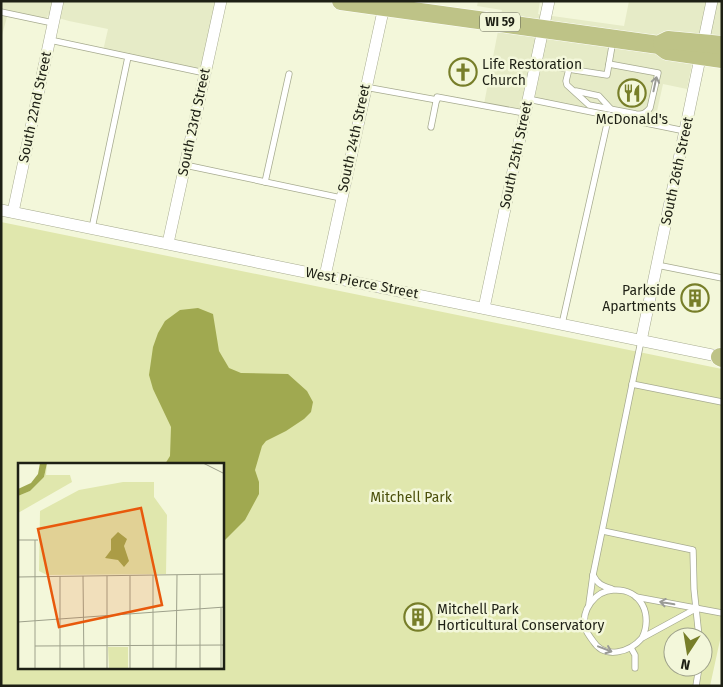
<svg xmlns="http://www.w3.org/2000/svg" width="723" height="687" font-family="'Fira Sans',sans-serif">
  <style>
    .built { fill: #e6ebc7 }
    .green { fill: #e0e7ad; fill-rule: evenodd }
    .water { fill: #a0a950 }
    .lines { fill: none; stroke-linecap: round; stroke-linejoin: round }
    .lane-casing { stroke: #a7ab90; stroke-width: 7 }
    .street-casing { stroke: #a7ab90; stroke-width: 12 }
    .primary-casing { stroke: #fff; stroke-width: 19 }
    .lane { stroke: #fff; stroke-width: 5.5 }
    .street { stroke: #fff; stroke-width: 11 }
    .primary { stroke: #bec387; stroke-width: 18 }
    .oneway { stroke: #9a9b96 }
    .labels { text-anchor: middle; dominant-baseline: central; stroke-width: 5; stroke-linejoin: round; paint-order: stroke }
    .shield { fill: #f3f7da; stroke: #5e6050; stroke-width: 1 }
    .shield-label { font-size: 12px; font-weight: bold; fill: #1e2015 }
    .poi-label { font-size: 14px; fill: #1e2015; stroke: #f3f7da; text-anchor: start }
    .street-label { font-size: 14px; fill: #1e2015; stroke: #f3f7da }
    .park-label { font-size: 14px; fill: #4a4f0a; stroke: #f3f7da }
    .inset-road { fill: none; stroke: #9ea18b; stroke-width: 1 }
    .view { fill: #e8590c; fill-opacity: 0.15; stroke: #e8590c; stroke-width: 2.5 }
    .inset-edge { fill: none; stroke: #1e2015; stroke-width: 2.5 }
  </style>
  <rect width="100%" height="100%" fill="#f3f7da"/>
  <!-- built -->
  <g class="built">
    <polygon points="1,1 216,1 205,73 103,51 108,29 69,21 48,15 46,20 8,13 1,39"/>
    <polygon points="478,1 540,1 538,14 624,26 629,1 722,1 722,37 698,34 687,89 663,84 654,125 528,99 524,113 484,104 502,10 477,6"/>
  </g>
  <!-- green -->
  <path class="green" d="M1 222 722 369V631L710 686H1ZM19 464H222V668H19ZM673 637H703V667H673Z"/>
  <!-- water -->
  <polygon class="water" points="198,308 213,314 219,351 229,368 241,373 288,374 307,391 313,402 311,412 304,419 286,431 266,441 262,446 255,470 259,482 259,494 245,520 223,542 222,464 165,464 170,456 171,427 153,389 149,375 153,347 158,333 165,321 180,310"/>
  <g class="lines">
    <!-- lane casing -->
    <g class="lane-casing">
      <g id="lane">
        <polyline points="1,12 53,23"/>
        <polyline points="50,40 205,73"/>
        <polyline points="536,64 607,75 613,40"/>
        <path d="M569 69 566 81 567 85 589 105 636 114C643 115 646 113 650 108L658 73 609 64"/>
        <polyline points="365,87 437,100"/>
        <polyline points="576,91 599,96 610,108"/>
        <polyline points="528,99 685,131"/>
        <polyline points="431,127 437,97 524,113"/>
        <polyline points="185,165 341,198"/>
        <polyline points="265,182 289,74"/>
        <polyline points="92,228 128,57"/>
        <polyline points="657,265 722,278"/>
        <polyline points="562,324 609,115"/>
        <polyline points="632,384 722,402"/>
        <polyline points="603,531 693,550 694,589 699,637"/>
        <path d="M593 575C598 585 603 586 612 589"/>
        <polyline points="636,597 722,613"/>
        <polyline points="589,604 593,575 641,341"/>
        <path d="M642 638C653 616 642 588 613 590 595 591 581 610 585 628 587 633 590 637 593 641 605 660 630 652 642 638L697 608"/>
        <polyline points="631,648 635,655 635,668"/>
        <polyline points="696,686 699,667"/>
      </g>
    </g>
    <!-- street casing -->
    <g class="street-casing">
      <g id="street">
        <polyline points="1,210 722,357"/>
        <polyline points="13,212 58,1"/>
        <polyline points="168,243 221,1"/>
        <polyline points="325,276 385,2"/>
        <polyline points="484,308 549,1"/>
        <polyline points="641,341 712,1"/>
      </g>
    </g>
    <!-- primary casing -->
    <g class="primary-casing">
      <g id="primary">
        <polyline points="341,1 659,45 667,51 722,59"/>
        <polyline points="662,43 668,40 722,45"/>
        <polyline points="720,357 722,358"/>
      </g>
    </g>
    <!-- lane -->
    <use href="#lane" class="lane"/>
    <!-- street -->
    <use href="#street" class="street"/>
    <!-- primary -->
    <use href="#primary" class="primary"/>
  </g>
  <!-- one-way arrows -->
  <defs><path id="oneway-shaft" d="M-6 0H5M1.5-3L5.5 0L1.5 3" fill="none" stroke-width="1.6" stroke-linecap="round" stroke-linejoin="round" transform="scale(1.25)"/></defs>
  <g class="oneway">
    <use href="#oneway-shaft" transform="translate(655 84) rotate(-78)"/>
    <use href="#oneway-shaft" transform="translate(667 603) rotate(-170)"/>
    <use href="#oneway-shaft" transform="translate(605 649) rotate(21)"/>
  </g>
  <!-- icons -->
  <defs>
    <g id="church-ring" transform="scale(1.4375)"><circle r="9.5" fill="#f3f7da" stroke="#777e29" stroke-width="1.5"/><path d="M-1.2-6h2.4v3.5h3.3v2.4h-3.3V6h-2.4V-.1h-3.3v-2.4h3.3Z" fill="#777e29"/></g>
    <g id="restaurant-ring" transform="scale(1.4375)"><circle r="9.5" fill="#f3f7da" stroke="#777e29" stroke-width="1.5"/><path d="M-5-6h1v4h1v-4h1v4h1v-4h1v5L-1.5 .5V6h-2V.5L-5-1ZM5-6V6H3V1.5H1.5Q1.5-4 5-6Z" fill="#777e29"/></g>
    <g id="building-ring" transform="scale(1.4375)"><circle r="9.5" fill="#f3f7da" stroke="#777e29" stroke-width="1.5"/><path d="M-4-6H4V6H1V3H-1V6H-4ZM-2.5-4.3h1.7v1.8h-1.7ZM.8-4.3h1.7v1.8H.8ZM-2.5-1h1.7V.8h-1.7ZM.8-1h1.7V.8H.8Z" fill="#777e29"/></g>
  </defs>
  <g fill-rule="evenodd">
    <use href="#church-ring" x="463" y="72"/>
    <use href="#restaurant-ring" x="632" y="93"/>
    <use href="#building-ring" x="695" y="298"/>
    <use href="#building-ring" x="418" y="617"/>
  </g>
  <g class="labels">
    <!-- shield labels -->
    <rect class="shield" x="480" y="12.5" width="40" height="19" rx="4"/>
    <g class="shield-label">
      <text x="500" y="22">WI 59</text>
    </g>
    <!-- poi labels -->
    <g class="poi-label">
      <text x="482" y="64">Life Restoration<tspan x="482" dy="16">Church</tspan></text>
      <text x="632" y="119" text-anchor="middle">McDonald's</text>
      <text x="676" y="290" text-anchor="end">Parkside<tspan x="676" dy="16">Apartments</tspan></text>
      <text x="437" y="609">Mitchell Park<tspan x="437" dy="16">Horticultural Conservatory</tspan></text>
    </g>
    <!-- street labels -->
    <g class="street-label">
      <text transform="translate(35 107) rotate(-78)">South 22nd Street</text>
      <text transform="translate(194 122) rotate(-78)">South 23rd Street</text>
      <text transform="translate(354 138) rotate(-78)">South 24th Street</text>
      <text transform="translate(516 155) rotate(-78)">South 25th Street</text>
      <text transform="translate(677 171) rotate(-78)">South 26th Street</text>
      <text transform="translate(362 283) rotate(11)">West Pierce Street</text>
    </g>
    <!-- park labels -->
    <g class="park-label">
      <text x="411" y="497">Mitchell Park</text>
    </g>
  </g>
  <!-- overview -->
  <g transform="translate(18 463)">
    <rect width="206" height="206" fill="#f3f7da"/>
    <path d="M29 0 28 12H52L54 19 0 50V33L12 28 26 14ZM105 19H136V34L149 52 148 111 29 112 21 108 22 48 61 27ZM90 184H110V205H91Z" fill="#e0e7ad"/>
    <path d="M22 0H29L26 14 12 28 0 33V26L13 20 20 11ZM100 69 109 76 106 83 111 98 106 104 100 97 87 95 93 87V76Z" fill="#a0a950"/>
    <path class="inset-road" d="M185 0 207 11M0 77H20M135 112V206M65 113 66 206M0 114 207 111M0 159 207 144M17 183 207 182M182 205H207M17 206V77M42 206V113M89 206V113M112 206V113M158 206 159 112M182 206V112M203 206V144"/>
    <path class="view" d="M123 45 144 142 41 164 20 66Z"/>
    <rect width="206" height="206" class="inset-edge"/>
  </g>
  <!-- border -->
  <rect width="723" height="687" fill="none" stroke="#1e2015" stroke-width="5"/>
  <!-- north arrow -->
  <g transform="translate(688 652) rotate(192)"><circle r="24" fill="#f3f7da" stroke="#9ea18b"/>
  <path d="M0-4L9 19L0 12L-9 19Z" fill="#777e29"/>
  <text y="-8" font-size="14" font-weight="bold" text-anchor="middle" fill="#1e2015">N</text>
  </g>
</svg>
